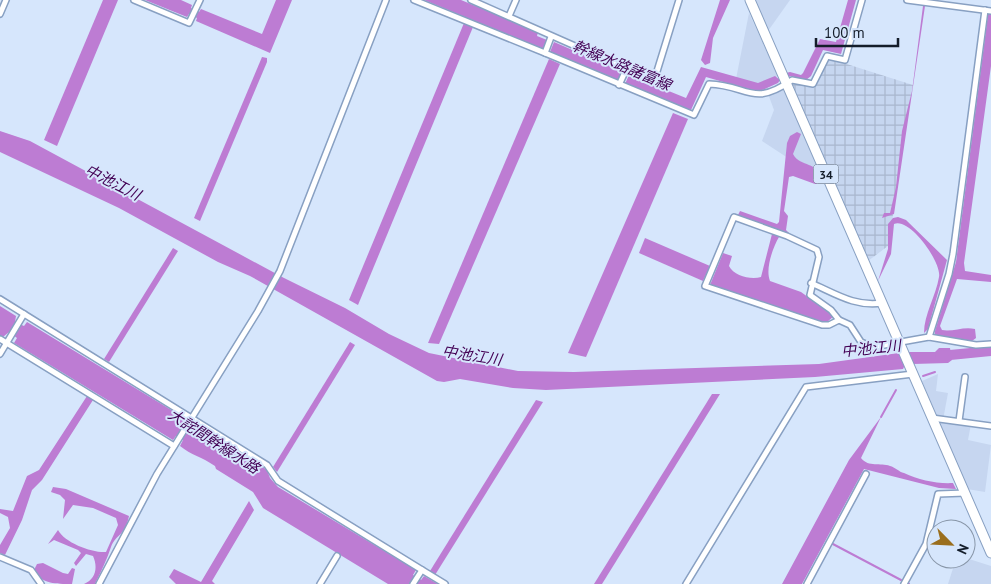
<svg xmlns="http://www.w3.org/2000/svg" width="991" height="584" font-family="'PT Sans','Noto Sans JP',sans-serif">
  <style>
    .built { fill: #c6d6f0 }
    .industrial { fill: url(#industrial-grid) }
    .water { fill: #bd7cd3 }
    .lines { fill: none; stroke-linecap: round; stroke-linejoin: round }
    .stream { stroke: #bd7cd3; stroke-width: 2 }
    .river { stroke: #bd7cd3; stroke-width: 10 }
    .minor-casing { stroke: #88a0c2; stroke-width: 8 }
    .trunk-casing { stroke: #88a0c2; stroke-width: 11 }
    .minor { stroke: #fff; stroke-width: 5 }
    .trunk { stroke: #fff; stroke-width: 9 }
    .labels { text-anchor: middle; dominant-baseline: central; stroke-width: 4; stroke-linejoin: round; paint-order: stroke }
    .shield { fill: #d6e6fc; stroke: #4e5969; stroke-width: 1 }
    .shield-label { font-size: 12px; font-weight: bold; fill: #141d2a }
    .water-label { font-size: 15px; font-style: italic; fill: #430054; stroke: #d6e6fc }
  </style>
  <defs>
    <pattern id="industrial-grid" width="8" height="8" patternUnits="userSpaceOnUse" patternTransform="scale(1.25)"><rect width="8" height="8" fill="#c6d6f0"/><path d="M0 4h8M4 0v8" fill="none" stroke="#a9b7ce"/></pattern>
  </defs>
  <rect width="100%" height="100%" fill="#d6e6fc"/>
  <!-- built -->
  <g class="built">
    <polygon points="755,0 790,0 768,31"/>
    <polygon points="749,13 778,76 758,85 736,79"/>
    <polygon points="783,84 790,100 818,169 788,158 762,141 774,110 767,91"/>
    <polygon points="938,374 936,391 948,393 943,420 971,424 968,440 991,445 985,492 967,489 922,381"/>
    <polygon points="966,558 991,566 991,584 948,584 956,559"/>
  </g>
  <!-- industrial -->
  <polygon class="industrial" points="827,60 834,60 913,85 893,210 892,243 868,261 791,83 815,88"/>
  <!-- water -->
  <g class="water">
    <polygon points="103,0 118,0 57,146 44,140"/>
    <polygon points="145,0 181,0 192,5 191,8 199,12 201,9 262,34 276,0 292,0 270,53 196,21 197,18 189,14 187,17"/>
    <polygon points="424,0 461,0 538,32 537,36 547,40 543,49"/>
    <polygon points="720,0 730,0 713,38 710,63 705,65 701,60"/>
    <polygon points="848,0 856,0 841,54 823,50 811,76 806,80 791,76 788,77 786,73 790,72 801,75 803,73 820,39 836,42"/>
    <polygon points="923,6 925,6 894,214 882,218 884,213 890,213 896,187 902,131 912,91"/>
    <path d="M988 14H991V66L964 263 965 271 991 275V282L957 279 940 326 942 330C953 332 964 326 975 329L976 338 972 341 940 336 935 335V331L956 262Z"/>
    <polygon points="464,23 473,27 358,305 349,300"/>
    <polygon points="554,42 621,71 620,78 617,81 550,52"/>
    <polygon points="262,57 267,58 267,62 200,221 194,218"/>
    <polygon points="549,59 560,64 439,344 428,343"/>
    <polygon points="701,67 758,83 775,76 780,80 778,83 758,92 706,77 691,110 625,84 629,75 686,98"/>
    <polygon points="673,113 688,119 586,357 568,353"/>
    <polygon points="0,131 30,141 284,278 345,308 389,334 429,353 518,371 574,372 819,364 899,353 905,365 903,369 815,377 546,390 513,388 460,379 444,382 437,381 250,276 218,262 119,208 0,152"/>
    <path d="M797 132 801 134 793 154C801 169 821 159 819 184H815L793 176 789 177 784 211 788 216 786 230 790 234 738 215 740 211 777 224 779 222 787 143 790 136Z"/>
    <path d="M898 217 906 220 947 260 928 329 924 333C924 314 936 296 939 277 942 263 910 217 894 224L891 254 878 281 888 249V224L893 218Z"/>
    <path d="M772 234 779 237C773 247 765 269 770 281L801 292 834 316 826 323 710 285 723 253 732 256 729 266C734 276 751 280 761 277Z"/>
    <polygon points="645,238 710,266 703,281 639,253"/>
    <polygon points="173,248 178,251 109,362 104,359"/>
    <path d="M0 306 16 316 15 322 24 326 27 322 186 419 183 424 190 429 194 425 228 447 230 445 267 470 270 478 278 487 416 570 413 575 421 580 424 576 438 584H388L263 508 253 492 216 469 215 466C202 457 191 455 180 446L183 440 176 436 173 440 14 343 17 338 9 332 3 337 0 335Z"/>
    <polygon points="350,342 355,345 277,472 273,467"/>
    <polygon points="939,348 950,348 952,360 948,363 913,364 908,352 935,352"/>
    <polygon points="712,394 720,394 602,584 594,584"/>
    <polygon points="87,396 93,400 42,480 32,490 22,520 5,555 0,553 0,545 10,528 8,517 0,513 0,509 13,511 27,476 39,470"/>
    <polygon points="536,400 543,402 435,575 430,571"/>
    <path d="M881 417 861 458C869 468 880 462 890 466 895 467 899 472 904 473 919 480 937 484 953 483L956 489 939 488 864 469 802 584H782L849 460Z"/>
    <path d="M53 487 66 489 129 516C125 536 116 534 111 547 107 559 101 572 95 584H84C96 579 98 567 93 556L86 554 76 566 74 563 81 553 78 550 54 540 48 544 58 530C65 543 92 553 106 552L118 525 116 518 93 508 73 505 63 519 65 500 60 495 51 492Z"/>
    <polygon points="249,501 254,510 212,581 215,584 176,584 169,577 174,569 201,582"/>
    <path d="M43 563 63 573 68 574 72 568 75 569 72 584C55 584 44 584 33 572L37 564Z"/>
  </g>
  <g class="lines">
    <!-- stream -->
    <g class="stream">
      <polyline points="923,376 935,372"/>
      <polyline points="881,417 896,390"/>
      <polyline points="831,543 901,580"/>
      <polyline points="908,583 909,584"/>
    </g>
    <!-- river -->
    <polyline class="river" points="940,356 991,351"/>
    <!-- minor casing -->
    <g class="minor-casing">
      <g id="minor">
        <polyline points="134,0 189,23 200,0"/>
        <polyline points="414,0 545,53"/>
        <polyline points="471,0 654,81 679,0"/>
        <polyline points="907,0 991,11"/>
        <polyline points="0,14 6,0"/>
        <polyline points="509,16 516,0"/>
        <path d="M551 37 545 53 694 115 709 84C748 85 752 108 792 80L813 84 827 56 845 60 862 0"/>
        <polyline points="619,85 626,70"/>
        <polygon points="734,217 787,236 817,250 819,257 810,295 831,310 839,320 829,325 822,325 705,286"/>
        <path d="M811 283C836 294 855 307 882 303"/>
        <polyline points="0,299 267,465 278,481 422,570 413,584"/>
        <polyline points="839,320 850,325 861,342 873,347 929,337 976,345 991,344"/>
        <polyline points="929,337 949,274 953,254 985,10"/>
        <polyline points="0,339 174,446"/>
        <polyline points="0,354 24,314"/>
        <polyline points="932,418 991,426"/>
        <polyline points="959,421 965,377"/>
        <polyline points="0,557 31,570 41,584"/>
        <polyline points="422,570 445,584"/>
        <polyline points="99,584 157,474 258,311 280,271 386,0"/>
        <polyline points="320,584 337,556"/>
        <polyline points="686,584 806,387 913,374"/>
        <polyline points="807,584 866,474"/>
        <polyline points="904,584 926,544 938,494 965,493"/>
      </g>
    </g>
    <!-- trunk casing -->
    <g class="trunk-casing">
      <polyline id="trunk" points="750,0 991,553"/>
    </g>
    <!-- minor -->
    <use href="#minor" class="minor"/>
    <!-- trunk -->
    <use href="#trunk" class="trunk"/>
  </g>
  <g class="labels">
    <!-- shield labels -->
    <rect class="shield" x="813.5" y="164.5" width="25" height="19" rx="4"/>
    <g class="shield-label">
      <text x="826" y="174">34</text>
    </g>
    <!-- water labels -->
    <g class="water-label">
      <text transform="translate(622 65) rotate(23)">幹線水路諸富線</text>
      <text transform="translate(113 182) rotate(27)">中池江川</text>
      <text transform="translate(871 348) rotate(-6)">中池江川</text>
      <text transform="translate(472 355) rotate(9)">中池江川</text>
      <text transform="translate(214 441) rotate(33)">大詫間幹線水路</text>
    </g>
  </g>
  <!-- north arrow -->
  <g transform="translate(951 544) rotate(114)"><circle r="24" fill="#d6e6fc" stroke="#8896a8"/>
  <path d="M0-4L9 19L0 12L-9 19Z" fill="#9a6e1d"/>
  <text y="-8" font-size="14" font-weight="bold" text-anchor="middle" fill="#141d2a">N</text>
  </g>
  <!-- scale -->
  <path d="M816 38v8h82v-8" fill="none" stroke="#141d2a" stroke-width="2.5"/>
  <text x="824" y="38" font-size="15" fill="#141d2a" stroke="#d6e6fc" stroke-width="4" paint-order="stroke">100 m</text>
</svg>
